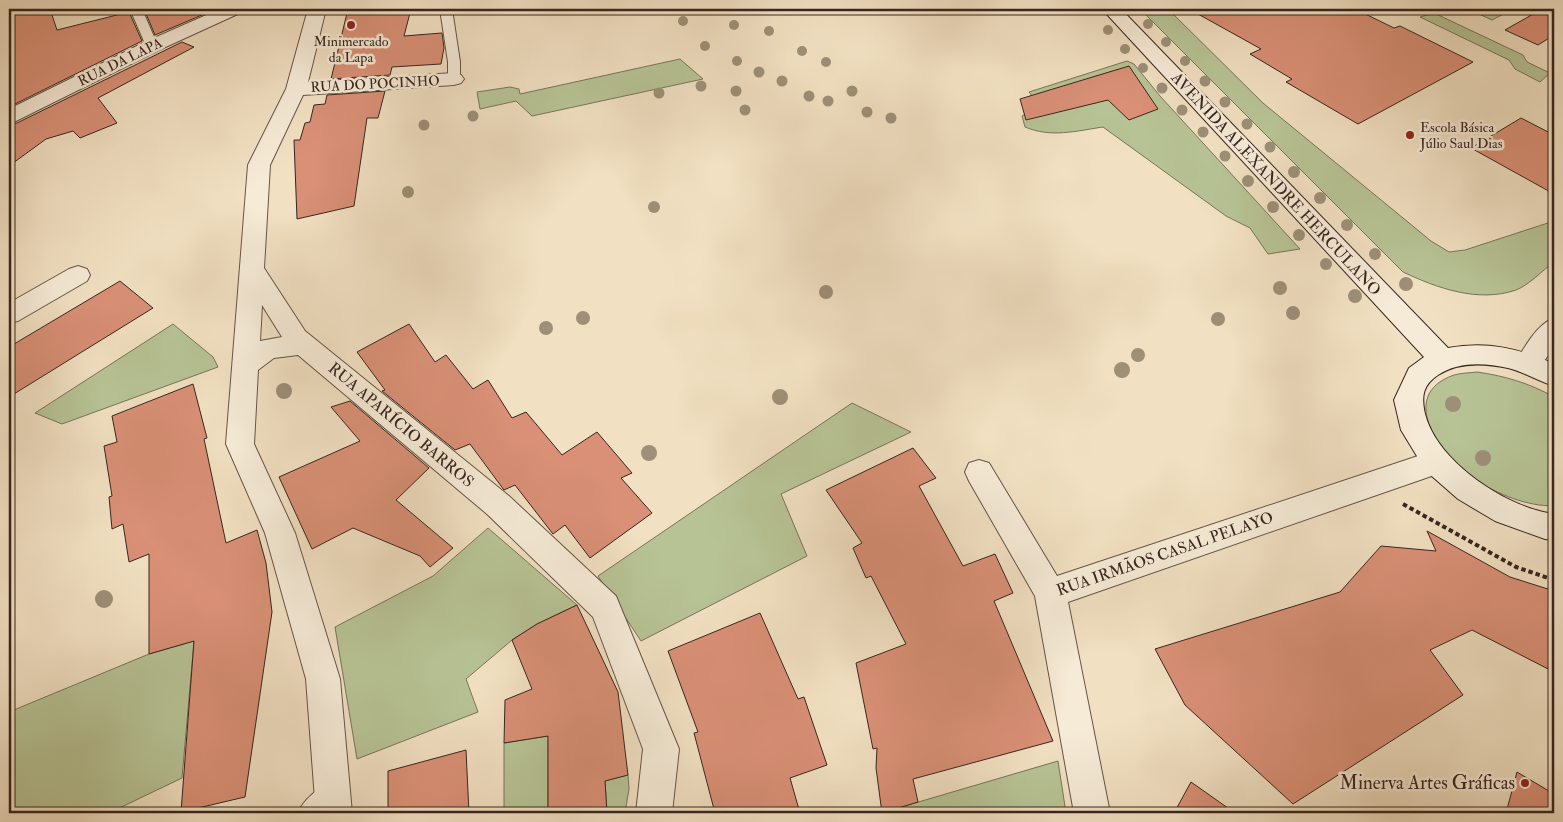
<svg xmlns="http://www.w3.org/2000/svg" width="1563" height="822" font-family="'IM FELL Double Pica',serif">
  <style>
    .green { fill: #b7c395; stroke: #78745a }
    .building { fill: #d99076; stroke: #38251e }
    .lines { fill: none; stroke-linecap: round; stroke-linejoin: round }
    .service-casing { stroke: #665447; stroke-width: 2 }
    .minor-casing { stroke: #665447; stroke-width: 2 }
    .tertiary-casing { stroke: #665447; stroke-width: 2 }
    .secondary-casing { stroke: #38251e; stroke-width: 2 }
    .path { stroke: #38251e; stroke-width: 4; stroke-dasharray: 4.5 3; stroke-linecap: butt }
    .service { fill: #f6ebd7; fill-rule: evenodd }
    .minor { fill: #f6ebd7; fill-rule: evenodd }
    .tertiary { fill: #f6ebd7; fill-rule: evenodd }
    .secondary { fill: #f6ebd7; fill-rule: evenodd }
    .tree { fill: #9d8f78 }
    .poi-dot { fill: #8f2418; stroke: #f6ebd7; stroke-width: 2 }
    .labels { text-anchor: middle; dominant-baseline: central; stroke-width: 5; stroke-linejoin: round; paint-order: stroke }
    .far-poi-label { font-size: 14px; fill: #38251e; stroke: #f6ebd7 }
    .far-street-label { font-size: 14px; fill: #38251e; stroke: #f6ebd7 }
    .street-label { font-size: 16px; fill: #38251e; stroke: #f6ebd7 }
    .near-poi-label { font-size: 19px; fill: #38251e; stroke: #f6ebd7; text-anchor: end }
  </style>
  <rect width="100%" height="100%" fill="#f1e0c2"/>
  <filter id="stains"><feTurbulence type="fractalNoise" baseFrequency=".004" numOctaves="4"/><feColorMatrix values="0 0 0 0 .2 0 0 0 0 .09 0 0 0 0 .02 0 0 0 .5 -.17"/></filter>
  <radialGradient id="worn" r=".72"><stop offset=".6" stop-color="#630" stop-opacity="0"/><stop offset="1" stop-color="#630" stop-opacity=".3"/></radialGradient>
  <!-- green -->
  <g class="green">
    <path d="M1140 9H1168L1263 103 1431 241 1449 252 1465 250 1554 221V262C1543 270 1529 285 1516 290 1478 303 1437 288 1403 272Z"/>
    <polygon points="1468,9 1513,9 1492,20"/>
    <polygon points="1434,13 1523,55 1527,62 1550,73 1540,82 1515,69 1509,60 1420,17"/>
    <polygon points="680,59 703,79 532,116 516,101 480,109 477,92 510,87 519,89 520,94"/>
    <path d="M1127 61 1134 64 1160 96 1300 249 1268 254 1250 228 1226 216 1103 127C1076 131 1051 138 1025 127L1022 116 1040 106 1029 92Z"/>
    <polygon points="173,324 213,357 218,367 62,424 35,413"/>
    <path d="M1477 372C1505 376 1529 383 1554 397V506C1527 506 1499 495 1476 480 1444 459 1394 396 1454 375 1461 373 1469 373 1477 372Z"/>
    <polygon points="852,403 911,432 781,494 807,556 641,641 598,576"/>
    <polygon points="488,528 577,605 537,624 512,640 466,679 478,712 357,759 335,627 433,576"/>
    <polygon points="270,599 270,614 194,641 182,778 109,813 9,813 9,712 149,654 194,641 193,629"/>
    <polygon points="548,736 548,813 504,813 504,743"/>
    <polygon points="1058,761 1066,813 881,813"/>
    <polygon points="628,775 629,789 625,813 607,813 605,781"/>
  </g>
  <!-- building -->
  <g class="building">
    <polygon points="9,9 50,9 57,30 129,12 142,41 9,107"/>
    <polygon points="144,9 216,9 155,35"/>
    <polygon points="348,9 411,9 404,36 442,33 444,48 441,64 392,67 390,75 331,79"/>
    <polygon points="1189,9 1355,9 1394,28 1400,26 1473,62 1358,124 1286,82 1292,79 1250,54 1261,49"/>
    <polygon points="1542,9 1554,9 1554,35 1538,45 1505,30"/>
    <polygon points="182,42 194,47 98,98 117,123 80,138 73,131 46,139 9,166 9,125 17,123"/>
    <polygon points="1129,66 1158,109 1129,120 1108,100 1026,120 1020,99"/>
    <polygon points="385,91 378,118 367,118 354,206 297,219 294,140 300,140 305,123 310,122 314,105 325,104 327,95"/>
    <polygon points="1521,118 1554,135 1554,194 1471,148"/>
    <polygon points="120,281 153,308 9,397 9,347"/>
    <polygon points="409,324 435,362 446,355 473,389 488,380 512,418 526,412 562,455 597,432 632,473 621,478 652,513 590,558 565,525 553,534 515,485 504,490 470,444 455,450 382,391 385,390 357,352"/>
    <polygon points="193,384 207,438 204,439 226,543 257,530 266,563 272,612 245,797 181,812 194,641 149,654 149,554 129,562 123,524 112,529 109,497 112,496 104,446 117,442 112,416"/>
    <polygon points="350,401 429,468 396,500 453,548 430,567 420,556 353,528 312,549 279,477 360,441 331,407"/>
    <polygon points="913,448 936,478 919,486 963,566 995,554 1013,593 994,601 1053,741 913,779 918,802 882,813 876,768 877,748 873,749 856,663 906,644 871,576 866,578 853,548 862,543 826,490"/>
    <polygon points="1427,531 1510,577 1554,591 1554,672 1472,630 1430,650 1463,695 1293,804 1185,705 1155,649 1340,592 1381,546 1436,551"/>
    <polygon points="577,605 618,692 628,775 605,781 607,813 548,813 548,736 504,743 505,700 532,689 512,640 537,624"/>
    <polygon points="760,613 798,699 804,697 827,765 790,778 800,813 715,813 694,733 698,732 668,651"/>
    <polygon points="466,750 469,813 388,813 388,771"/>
    <polygon points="1517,772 1554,794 1554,813 1506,813"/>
    <polygon points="1191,782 1235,813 1174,813"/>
  </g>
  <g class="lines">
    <!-- service casing -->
    <g class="service-casing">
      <g id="service">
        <polygon points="130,9 142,9 158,46 156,49 148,49 146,46"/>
        <polygon points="440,9 452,9 460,62 460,79 454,83 448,79 448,62"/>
        <path d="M332 781 340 785 344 793 340 801 327 813H298C303 800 319 787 332 781Z"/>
      </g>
    </g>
    <!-- minor casing -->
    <g class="minor-casing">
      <g id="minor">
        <path d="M308 9H326L308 82 454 73 461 75 464 79 461 83 454 85 303 95 270 165 264 268 305 331 509 496 616 596 679 749 672 813H636L643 749 593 617 487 514 298 355 274 358 258 370 254 444 295 533 340 679 352 813H316L306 679 265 533 226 444 248 165 286 89ZM262 305 282 337 260 341Z"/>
        <polygon points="78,266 87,269 90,275 87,281 18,321 9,323 9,303 69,269"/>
        <path d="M1554 318V347L1537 371 1528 374 1519 371 1515 364C1523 349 1537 324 1554 318Z"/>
        <polygon points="1436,450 1446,453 1450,462 1446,471 1068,602 1110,813 1074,813 1035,596 969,481 965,472 969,463 979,460 989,463 1057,576"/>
      </g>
    </g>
    <!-- tertiary casing -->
    <g class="tertiary-casing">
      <polygon id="tertiary" points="220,9 243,9 240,13 159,50 16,121 9,123 9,109 145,42"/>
    </g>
    <!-- secondary casing -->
    <g class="secondary-casing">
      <path id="secondary" d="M1102 9H1121L1448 348C1487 341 1518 348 1554 364V386C1538 381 1524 372 1508 368 1485 363 1459 361 1438 375 1423 385 1421 396 1425 414 1437 462 1507 508 1554 514V540L1545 539 1495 521 1458 499 1426 471 1401 430 1394 400 1409 368 1424 357Z"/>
    </g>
    <!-- path -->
    <polyline class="path" points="1403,504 1516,567 1554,580"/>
    <!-- service -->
    <use href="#service" class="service"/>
    <!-- minor -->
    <use href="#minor" class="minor"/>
    <!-- tertiary -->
    <use href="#tertiary" class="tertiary"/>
    <!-- secondary -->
    <use href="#secondary" class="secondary"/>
  </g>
  <!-- trees -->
  <g class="tree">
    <circle cx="683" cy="21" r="5"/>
    <circle cx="1148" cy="24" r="5"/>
    <circle cx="734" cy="25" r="5"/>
    <circle cx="1108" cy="30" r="5"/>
    <circle cx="769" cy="31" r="5"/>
    <circle cx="1166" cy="42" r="5"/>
    <circle cx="705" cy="46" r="5"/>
    <circle cx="1125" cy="49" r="5"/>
    <circle cx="802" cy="51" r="5"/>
    <circle cx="737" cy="61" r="5"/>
    <circle cx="1185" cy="61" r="5"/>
    <circle cx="826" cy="62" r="5"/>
    <circle cx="1143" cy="68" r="5"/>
    <circle cx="759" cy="72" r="5.5"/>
    <circle cx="782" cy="81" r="5.5"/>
    <circle cx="1205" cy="81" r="5.5"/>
    <circle cx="701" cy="86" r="5.5"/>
    <circle cx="1162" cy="88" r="5.5"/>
    <circle cx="736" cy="91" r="5.5"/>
    <circle cx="852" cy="91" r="5.5"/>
    <circle cx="659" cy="93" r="5.5"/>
    <circle cx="809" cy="96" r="5.5"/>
    <circle cx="828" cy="101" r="5.5"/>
    <circle cx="1225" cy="102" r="5.5"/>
    <circle cx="745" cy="110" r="5.5"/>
    <circle cx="1182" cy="110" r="5.5"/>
    <circle cx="867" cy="112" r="5.5"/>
    <circle cx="473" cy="116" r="5.5"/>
    <circle cx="891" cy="118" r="5.5"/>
    <circle cx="1247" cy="124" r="5.5"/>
    <circle cx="424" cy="125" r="5.5"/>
    <circle cx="1203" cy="132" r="5.5"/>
    <circle cx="1270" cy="147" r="5.5"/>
    <circle cx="1225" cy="156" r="5.5"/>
    <circle cx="1294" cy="172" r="6"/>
    <circle cx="1248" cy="181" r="6"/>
    <circle cx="408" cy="192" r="6"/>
    <circle cx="1320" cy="198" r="6"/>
    <circle cx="654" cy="207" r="6"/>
    <circle cx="1273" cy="207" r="6"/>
    <circle cx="1347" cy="225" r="6"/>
    <circle cx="1299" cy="235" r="6"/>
    <circle cx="1375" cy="254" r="6"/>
    <circle cx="1326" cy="264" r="6"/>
    <circle cx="1406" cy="284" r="7"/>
    <circle cx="1280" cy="288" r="7"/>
    <circle cx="826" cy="292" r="7"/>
    <circle cx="1355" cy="296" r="7"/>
    <circle cx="1293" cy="313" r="7"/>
    <circle cx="583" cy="318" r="7"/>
    <circle cx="1218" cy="319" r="7"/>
    <circle cx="546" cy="328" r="7"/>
    <circle cx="1138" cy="355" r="7"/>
    <circle cx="1122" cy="370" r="8"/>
    <circle cx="284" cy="391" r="8"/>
    <circle cx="780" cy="397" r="8"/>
    <circle cx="1453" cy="404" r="8"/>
    <circle cx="649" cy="453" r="8"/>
    <circle cx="1483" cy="458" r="8"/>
    <circle cx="104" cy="599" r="9"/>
  </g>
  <!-- markers -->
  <g class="poi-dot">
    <circle cx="351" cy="25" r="5"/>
    <circle cx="1410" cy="135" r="5"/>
    <circle cx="1525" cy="783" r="5"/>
  </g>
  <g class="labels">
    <!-- far-poi labels -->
    <g class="far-poi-label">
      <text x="351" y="41">Minimercado<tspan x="351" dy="16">da Lapa</tspan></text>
      <text x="1420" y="127" text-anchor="start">Escola Básica<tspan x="1420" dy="16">Júlio Saul Dias</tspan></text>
    </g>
    <!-- far-street labels -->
    <g class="far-street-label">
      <text transform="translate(120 62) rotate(-26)">RUA DA LAPA</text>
      <text transform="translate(375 84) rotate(-3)">RUA DO POCINHO</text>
    </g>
    <!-- street labels -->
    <g class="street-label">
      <text transform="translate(1276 184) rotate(47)">AVENIDA ALEXANDRE HERCULANO</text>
      <text transform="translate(401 425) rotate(40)">RUA APARÍCIO BARROS</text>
      <text transform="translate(1165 554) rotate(-19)">RUA IRMÃOS CASAL PELAYO</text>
    </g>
    <!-- near-poi labels -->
    <g class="near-poi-label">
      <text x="1515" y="783">Minerva Artes Gráficas</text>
    </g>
  </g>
  <!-- margin -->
  <rect width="1563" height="822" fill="none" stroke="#f1e0c2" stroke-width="30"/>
  <rect x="10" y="10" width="1543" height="802" fill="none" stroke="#38251e" stroke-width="2.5"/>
  <rect x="15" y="15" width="1533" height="792" fill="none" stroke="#38251e"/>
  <rect width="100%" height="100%" filter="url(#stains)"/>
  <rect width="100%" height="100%" fill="url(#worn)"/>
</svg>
